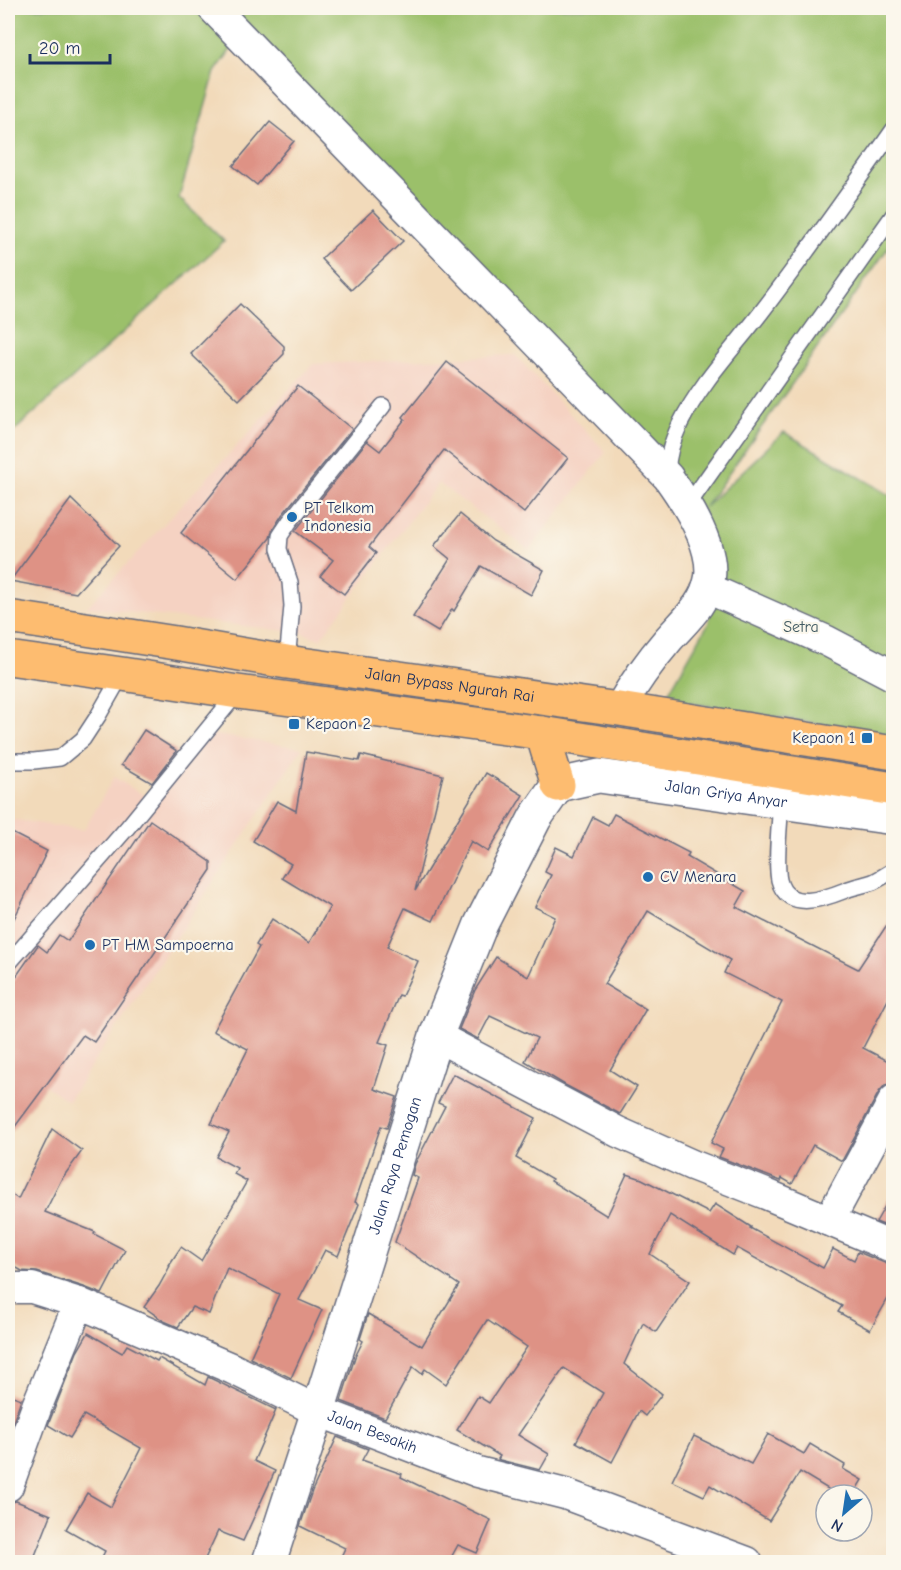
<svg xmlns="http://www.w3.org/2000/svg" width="901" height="1570" font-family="'Comic Neue',sans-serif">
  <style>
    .built { fill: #f5d2c2 }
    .green { fill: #9bc06b; stroke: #5b7864; stroke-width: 1.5 }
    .building { fill: #de9285 }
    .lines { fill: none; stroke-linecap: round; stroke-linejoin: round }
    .service-casing { stroke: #666b7e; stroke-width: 18 }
    .minor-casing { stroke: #666b7e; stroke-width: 33 }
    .tertiary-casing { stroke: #666b7e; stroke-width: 36 }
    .trunk-casing { stroke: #666b7e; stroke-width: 36 }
    .service { stroke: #fff; stroke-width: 15 }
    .minor { stroke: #fff; stroke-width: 30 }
    .tertiary { stroke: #fff; stroke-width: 33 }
    .trunk { stroke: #fdbc6f; stroke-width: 33 }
    .poi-dot { fill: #1f6fb2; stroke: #fbf7ec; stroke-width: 2 }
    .labels { text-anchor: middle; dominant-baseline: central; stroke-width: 4.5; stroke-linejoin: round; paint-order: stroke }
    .poi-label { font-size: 16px; fill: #1b2f5e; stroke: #fbf7ec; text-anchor: start }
    .park-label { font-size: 16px; fill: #415a62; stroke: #fbf7ec }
    .street-label { font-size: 16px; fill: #1b2f5e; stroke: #fbf7ec }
  </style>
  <rect width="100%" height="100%" fill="#fbf7ec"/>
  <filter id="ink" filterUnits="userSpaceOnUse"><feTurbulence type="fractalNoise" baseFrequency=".0167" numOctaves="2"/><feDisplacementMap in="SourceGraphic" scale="12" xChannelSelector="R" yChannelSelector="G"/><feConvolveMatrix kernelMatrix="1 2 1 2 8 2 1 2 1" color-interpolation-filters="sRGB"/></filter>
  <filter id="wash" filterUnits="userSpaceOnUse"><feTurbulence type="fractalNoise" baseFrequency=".008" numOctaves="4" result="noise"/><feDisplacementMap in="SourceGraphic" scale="24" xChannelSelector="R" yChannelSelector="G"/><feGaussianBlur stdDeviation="1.35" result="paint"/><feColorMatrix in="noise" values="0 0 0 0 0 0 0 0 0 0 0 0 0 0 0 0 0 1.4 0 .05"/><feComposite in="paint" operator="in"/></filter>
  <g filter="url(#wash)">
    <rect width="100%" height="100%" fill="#f2daba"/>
    <!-- built -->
    <g class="built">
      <polygon points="515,355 606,452 529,550 438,483 320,639 303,633 87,607 313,364"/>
      <polygon points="196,732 302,748 68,1101 8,1061 8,823 10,819 84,830 114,777 148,798 178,752"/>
    </g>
    <!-- green -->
    <polygon class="green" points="8,8 893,8 893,241 705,507 784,432 893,497 893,736 665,699 709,622 713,573 702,510 244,31 215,72 179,198 224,241 12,433 8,428"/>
    <g id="blocks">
      <!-- building -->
      <g class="building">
        <polygon points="270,122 294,141 257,185 233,166"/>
        <polygon points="373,210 403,241 351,290 321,259"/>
        <polygon points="240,304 284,346 284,354 239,400 191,354"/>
        <polygon points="447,362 568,458 524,513 444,450 369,547 376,553 344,594 320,576 333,560 295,531 367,441 380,451 405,419 403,417"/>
        <polygon points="298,386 352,429 282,515 272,531 270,538 237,579 181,533"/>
        <polygon points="71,499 119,546 76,593 10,581"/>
        <polygon points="460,514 493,541 544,570 531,595 481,566 454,611 452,609 438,632 413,617 450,559 434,546"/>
        <polygon points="144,730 177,751 152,783 121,765"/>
        <polygon points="306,752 359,761 361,755 443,775 415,891 486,773 523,795 488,852 471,841 433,921 405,908 387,947 418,961 402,996 399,995 379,1042 388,1045 374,1089 397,1097 387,1128 381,1126 355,1202 359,1204 338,1256 325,1250 299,1300 322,1310 291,1378 250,1358 279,1294 227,1268 209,1314 192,1307 178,1327 164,1321 144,1307 159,1286 170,1266 169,1265 181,1247 201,1261 247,1181 234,1174 237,1168 216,1157 229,1132 211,1124 248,1049 213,1031 259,947 256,945 272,919 309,943 330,907 282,878 291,864 253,841 277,801 296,811"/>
        <polygon points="614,814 689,853 687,857 745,891 736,907 858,969 894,914 894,988 863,1048 894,1064 894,1083 885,1085 879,1092 842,1161 813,1145 792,1184 782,1178 781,1181 719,1157 723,1149 711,1143 782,1002 724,973 730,960 648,911 604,984 646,1009 610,1070 637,1087 620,1114 565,1085 525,1061 537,1038 490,1016 478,1039 459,1029 475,990 496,957 528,977 555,917 535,907 551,875 545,872 556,847 574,856 593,817 608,825"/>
        <polygon points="150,820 211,862 211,870 94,1042 83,1035 8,1136 8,988 38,945 47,952 59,935 68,941"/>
        <polygon points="8,831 47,851 8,931"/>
        <polygon points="453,1074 536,1118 516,1158 552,1179 551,1181 607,1216 627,1174 642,1179 709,1213 715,1204 751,1227 750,1228 823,1268 833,1249 854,1260 858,1252 887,1264 894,1265 894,1288 870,1330 838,1312 842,1306 737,1248 733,1255 670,1215 650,1254 690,1281 656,1332 643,1323 624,1364 662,1394 645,1416 639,1411 612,1462 576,1442 603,1393 564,1368 518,1435 549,1454 540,1470 500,1460 498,1459 500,1456 457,1430 478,1396 489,1403 527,1347 487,1320 446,1384 425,1369 422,1374 413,1367 385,1418 341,1401 355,1357 363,1341 360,1339 368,1314 422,1346 459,1285 395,1242 418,1178 412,1175 415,1164 445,1106 438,1103"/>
        <polygon points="52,1129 82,1151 61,1180 45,1212 95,1232 94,1234 125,1250 102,1294 84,1287 37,1272 22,1271 8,1263 8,1192 18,1199"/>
        <polygon points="894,1190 894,1229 876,1222"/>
        <polygon points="88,1333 122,1353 127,1345 157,1361 159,1358 205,1385 208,1377 276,1410 254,1461 275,1471 243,1541 218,1531 203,1563 99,1563 105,1551 66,1529 87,1493 111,1507 141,1448 84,1415 70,1438 48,1425 77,1352"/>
        <polygon points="8,1394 21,1399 8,1437"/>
        <polygon points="768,1434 804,1454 810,1444 845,1465 843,1469 862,1480 853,1495 838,1495 800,1472 769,1521 710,1485 704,1496 672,1481 694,1436 751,1464"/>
        <polygon points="337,1437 368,1449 362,1460 402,1474 401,1477 491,1520 477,1553 458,1545 448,1563 338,1563 345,1548 300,1526 312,1491"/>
        <polygon points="16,1501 51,1515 32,1563 8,1553 8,1503"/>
      </g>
    </g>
  </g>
  <g filter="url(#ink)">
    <use href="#blocks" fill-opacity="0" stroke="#666b7e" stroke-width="1.5"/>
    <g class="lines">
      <!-- service casing -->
      <g class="service-casing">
        <g id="service">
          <path d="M668 477C666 458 672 441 680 424 701 382 735 347 763 310 808 251 851 190 894 129"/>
          <polyline points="688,505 894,214"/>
          <polyline points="287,662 292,606 290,582 279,549 280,536 290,521 383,406"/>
          <polyline points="14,761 34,761 60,758 83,739 98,716 122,674"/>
          <path d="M781 801C780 822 775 861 779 880 787 913 826 898 846 890 855 886 865 885 873 882 880 879 887 874 894 870"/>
          <polyline points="8,964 127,828 238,692"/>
        </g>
      </g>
      <!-- minor casing -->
      <g class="minor-casing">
        <g id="minor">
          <path d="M213 8 668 477C686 502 714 545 710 577 706 604 683 622 667 641 649 662 633 685 619 709"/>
          <polyline points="707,588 827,641 894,676"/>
          <polyline points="436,1036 618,1132 692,1165 766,1194 894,1248"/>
          <polyline points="829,1221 894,1100"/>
          <path id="s1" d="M8 1288H32L79 1303 233 1369 318 1411 478 1472 565 1494 747 1562"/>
          <polyline points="8,1486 37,1406 79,1303"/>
        </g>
      </g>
      <!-- tertiary casing -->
      <g class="tertiary-casing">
        <g id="tertiary">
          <path id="s2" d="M269 1562 318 1411 436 1036 481 924 535 818 558 785 599 776 894 818"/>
        </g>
      </g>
      <!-- trunk casing -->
      <g class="trunk-casing">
        <g id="trunk">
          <path id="s3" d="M8 617 176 643 287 662 619 709 894 753"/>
          <polyline points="8,658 122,674 238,692 542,733 894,789"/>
          <polyline points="542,733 558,785"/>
        </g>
      </g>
      <!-- service -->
      <use href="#service" class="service"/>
      <!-- minor -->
      <use href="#minor" class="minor"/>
      <!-- tertiary -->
      <use href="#tertiary" class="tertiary"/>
      <!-- trunk -->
      <use href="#trunk" class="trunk"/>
    </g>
  </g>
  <!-- markers -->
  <g class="poi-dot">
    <circle cx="292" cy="517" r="6"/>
    <rect x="288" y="718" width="12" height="12" rx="3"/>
    <rect x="861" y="732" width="12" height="12" rx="3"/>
    <circle cx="648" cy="877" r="6"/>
    <circle cx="90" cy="945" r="6"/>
  </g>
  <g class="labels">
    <!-- poi labels -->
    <g class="poi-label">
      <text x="304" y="508">PT Telkom<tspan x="304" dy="18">Indonesia</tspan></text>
      <text x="306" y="724">Kepaon 2</text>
      <text x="855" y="738" text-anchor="end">Kepaon 1</text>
      <text x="660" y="877">CV Menara</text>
      <text x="102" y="945">PT HM Sampoerna</text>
    </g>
    <!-- park labels -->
    <g class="park-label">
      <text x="801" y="627">Setra</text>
    </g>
    <!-- street labels -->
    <g class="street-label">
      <text stroke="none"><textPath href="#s3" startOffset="447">Jalan Bypass Ngurah Rai</textPath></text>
      <text stroke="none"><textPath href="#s2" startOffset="1002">Jalan Griya Anyar</textPath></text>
      <text stroke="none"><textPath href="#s2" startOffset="416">Jalan Raya Pemogan</textPath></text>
      <text stroke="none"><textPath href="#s1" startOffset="394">Jalan Besakih</textPath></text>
    </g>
  </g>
  <!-- margin -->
  <rect width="901" height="1570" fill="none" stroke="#fbf7ec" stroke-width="30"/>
  <!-- north arrow -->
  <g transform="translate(844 1513) rotate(209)"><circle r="28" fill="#fbf7ec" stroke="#a1a7b3" stroke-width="1.5"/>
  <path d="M0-4.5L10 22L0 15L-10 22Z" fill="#1f6fb2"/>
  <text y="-9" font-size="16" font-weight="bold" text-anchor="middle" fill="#1b2f5e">N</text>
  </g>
  <!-- scale -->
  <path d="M30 54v9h80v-9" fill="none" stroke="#1b2f5e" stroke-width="3"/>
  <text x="39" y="54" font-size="18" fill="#1b2f5e" stroke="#fbf7ec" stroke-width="4.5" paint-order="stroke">20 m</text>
</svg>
